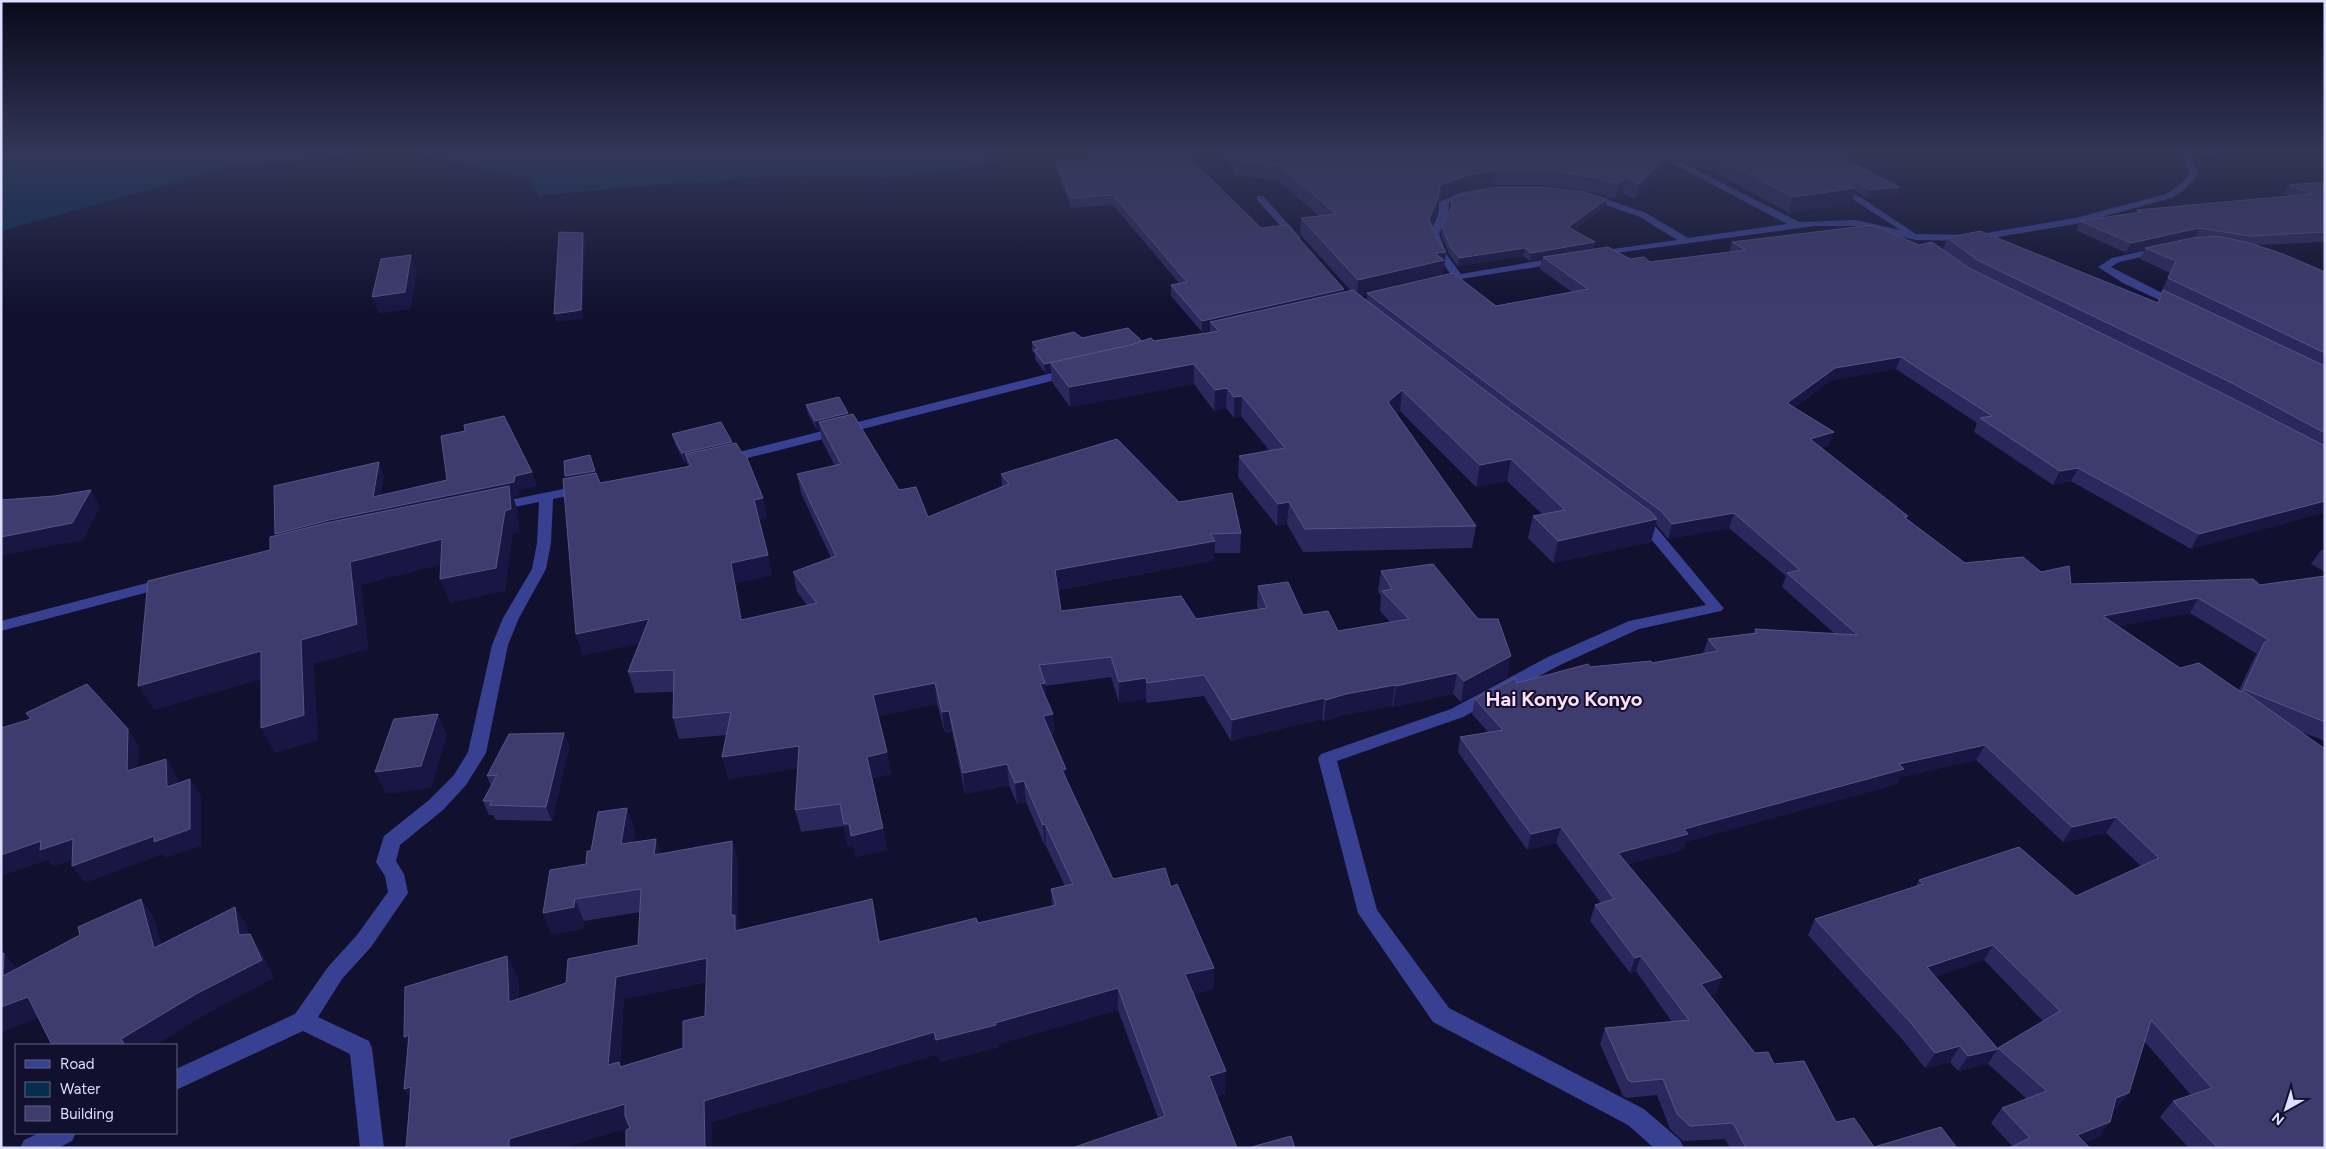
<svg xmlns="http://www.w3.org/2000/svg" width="2326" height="1149" font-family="Figtree,sans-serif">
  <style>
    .water { fill: #072c50 }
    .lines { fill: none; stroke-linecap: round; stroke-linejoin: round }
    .minor { fill: #384191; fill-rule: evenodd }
    .wall { fill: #2b285d; fill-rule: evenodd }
    .shaded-wall { fill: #191643 }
    .building { fill: #3e3b6f; stroke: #575585; fill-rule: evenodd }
    .labels { text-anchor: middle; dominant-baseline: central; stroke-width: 4; stroke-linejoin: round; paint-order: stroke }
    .neighbourhood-label { font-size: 20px; font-weight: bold; fill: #ffdff8; stroke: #11102f }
  </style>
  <rect width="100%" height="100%" fill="#11102f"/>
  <!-- water -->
  <g class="water">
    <polygon points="1,151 387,151 231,167 1,231"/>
    <polygon points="407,151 985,151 996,162 949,171 883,178 842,175 767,177 630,187 539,196 528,179"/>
  </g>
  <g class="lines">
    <!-- minor -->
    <g class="minor">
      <polygon points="1649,151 1659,151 1799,222 1856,220 1900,230 1831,185 1839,183 1916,234 1974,235 2075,218 2166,194 2177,187 2190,174 2185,161 2175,151 2184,151 2193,160 2199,174 2183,191 2172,198 2076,224 1974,241 1916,240 1856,226 1814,226 1594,256 1593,254 1598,251 1677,240 1640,217 1585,198 1585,194 1588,193 1646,213 1688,238 1787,224"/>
      <polygon points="1493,187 1496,188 1496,192 1467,196 1449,203 1448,215 1439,234 1447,255 1461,274 1561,257 1566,260 1561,263 1436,283 1436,279 1452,276 1437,255 1429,234 1438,215 1439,202 1462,192"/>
      <polygon points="1257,196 1263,196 1300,237 1300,241 1294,241 1257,200"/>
      <polygon points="2160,247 2165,250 2164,252 2119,262 2111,267 2182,303 2182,307 2174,307 2123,283 2098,267 2112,258"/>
      <polygon points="1071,368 1075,369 1077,372 1075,375 728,463 721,459 723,456"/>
      <polygon points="583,485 590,489 588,492 553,499 551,543 546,569 519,618 508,645 486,753 466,785 443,810 400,845 396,861 404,874 408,893 371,947 342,979 318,1017 369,1041 372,1048 384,1148 360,1148 350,1054 303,1031 176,1090 176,1069 295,1014 328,967 357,935 388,892 385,876 376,862 384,836 429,800 454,775 468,752 492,645 503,618 532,569 537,543 539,502 495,511 488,507 495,503"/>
      <polygon points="1638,516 1656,527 1721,605 1724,608 1721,611 1639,629 1560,665 1463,717 1337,761 1377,910 1449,1008 1644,1109 1680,1140 1684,1148 1654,1148 1628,1125 1433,1022 1358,913 1318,758 1321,754 1451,709 1548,657 1629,621 1706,605 1646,533 1631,520 1633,517"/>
      <polygon points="166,578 174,583 171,586 1,631 1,621"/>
      <polygon points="39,1133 76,1133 72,1141 58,1148 20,1148 24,1140"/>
    </g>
  </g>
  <!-- wall -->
  <g class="wall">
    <path d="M1128 151H1182L1261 228 1344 289V292L1351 291 1300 234 1301 218 1319 216 1275 178V180L1236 176 1223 151H1789L1803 157V156L1900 187 1897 194 1866 198 1855 191 1851 204 1789 213 1707 168 1693 166 1672 156 1670 164 1635 199 1623 193 1615 199 1596 193 1544 185H1492L1464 191 1438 200 1436 215 1432 225 1437 239 1446 252 1444 268 1442 269V275L1496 306 1572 292 1540 269 1542 259 1530 261 1523 256 1458 266 1449 254 1441 234 1442 226 1605 206 1574 230 1594 249 1630 259 1650 262 1729 252 1732 242 1919 245 1943 249 1947 238 2157 303 2163 290H2162L2170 273 2140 259 2145 249 2126 253 2076 230 2080 221 2135 213 2137 210 2289 196 2284 194 2289 185 2325 182V242L2257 245 2325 272V512L2191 549 2071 481 2053 485 1974 432 1977 423 1896 369 1831 380 1794 408 1829 445 1821 448 1908 516 1906 519 1965 563 2041 572 2071 584 2260 585 2325 576V741L2299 731 2325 1148H2189L2160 1117 2173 1101 2191 1095 2145 1042 2117 1108 2113 1110 2110 1122 2098 1138 2012 1146 1991 1123 2002 1108 2027 1099 1988 1064 1998 1048 2043 1021 1984 960 1935 977 1998 1049 1987 1064 1958 1071 1950 1062 1925 1068 1902 1039 1808 935 1815 919 1916 886 1919 880 2076 896 2141 866 2106 833 2063 842 1976 760 1900 777 1897 784 1685 842 1683 850 1628 864 1722 977 1716 993 1710 995 1755 1053 1774 1064 1836 1122 1874 1147 1957 1148H1730L1725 1139 1683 1141 1670 1129 1657 1095 1626 1098 1623 1096 1600 1044 1605 1028 1672 1022 1636 971 1630 973 1590 921 1595 905 1601 903 1556 843 1527 850 1458 752 1460 737 1488 732 1472 714 1475 699 1517 683 1590 667 1652 663 1703 654 1708 639 1753 634 1755 629 1834 633 1782 587 1786 576 1729 528 1668 539 1656 524 1651 542 1553 563 1528 538 1533 516 1542 514 1507 481 1476 487 1400 411 1396 414 1476 526 1472 548 1303 552 1287 524 1277 526 1238 477 1239 456 1269 450 1241 416 1234 418 1226 408 1214 411 1194 384 1070 407 1052 382 1051 371 1045 373 1035 359V354L1032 351V342L1082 338 1142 341H1154L1210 333V330L1202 332 1171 296V285L1179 283 1113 205 1071 208 1057 171 1056 161 1132 156 1128 152ZM1367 294V300L1361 296ZM2190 613 2257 654 2254 658 2239 690 2180 668 2118 626Z"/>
    <polygon points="2190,151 2246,151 2221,160"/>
    <path d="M806 405 849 415 899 490 928 517 1002 486 1001 474 1179 502 1241 533 1240 553H1214V560L1058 590 1061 611 1196 619 1258 609 1257 606 1258 586 1303 615 1338 631 1390 622 1380 611 1381 596 1378 591 1381 571 1507 677 1461 702 1453 694 1393 707 1392 706 1343 715 1324 721 1322 719 1231 741 1204 696 1147 703 1146 699 1119 703 1111 677 1045 686 1046 699 1053 714 1054 735H1051L1067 782 1113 879 1171 887 1214 968 1213 989 1194 994 1225 1093 1158 1118 1118 1010 998 1044 999 1047 940 1062 938 1054 712 1122 630 1128V1127L562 1148H406L410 1099 507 956 518 978 519 999 566 983 638 945 640 912 584 921 583 929 552 934 543 913 586 864 591 851 635 830 633 842 661 854 732 841 738 862V925L740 930 876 921 880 942 978 923 1052 906 1051 889 1065 886 1046 846H1045L1026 802 1017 804 1009 785 965 794 952 732 945 733 937 704 878 716 887 752 891 774 872 778 887 850 856 857 853 845 848 846 844 826 801 832 795 810 798 768 728 779 727 735 679 739 673 718 674 692 635 693 628 672 640 643 583 655 576 634 565 476 596 473 600 483 688 466 687 462 685 463 675 444 672 434 732 442 763 498 767 517 759 519 772 575 736 583 742 620 807 605 797 592 793 572 831 558 801 493 797 474 835 466 822 441 820 430H817L808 414ZM706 982 705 1016 683 1048 622 1067 620 1062 624 999Z"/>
    <polygon points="2325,549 2325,572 2311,564 2321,550"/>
    <polygon points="564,733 569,747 552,821 496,820 493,815 489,815 483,801 491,786 487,776"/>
  </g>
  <!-- shaded-wall -->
  <g class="shaded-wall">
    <polygon points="1673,151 1674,151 1670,164 1635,199 1639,184"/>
    <polygon points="2229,151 2246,151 2221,160 2224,152"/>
    <polygon points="1494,170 1492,185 1464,191 1438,200 1436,215 1427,235 1429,219 1440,185 1466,176"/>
    <polygon points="1627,177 1623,193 1615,199 1618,184"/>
    <polygon points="1855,184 1853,189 1856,188 1851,204 1789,213 1793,197 1848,185"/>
    <polygon points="1900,187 1897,194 1866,198 1869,190"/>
    <polygon points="1607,199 1605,206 1567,235 1568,227"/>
    <polygon points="2199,228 2195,238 2145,248 2145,249 2126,253 2131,243"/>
    <polygon points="583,233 585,241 583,319 557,322 554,314"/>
    <polygon points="1595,242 1593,251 1543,257 1542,259 1530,261 1531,253"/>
    <polygon points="1525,248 1523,256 1458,266 1459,258"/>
    <polygon points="1446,252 1444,268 1442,269 1441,277 1367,293 1367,294 1357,297 1358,280 1435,253"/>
    <polygon points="411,255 417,271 411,309 379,314 372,297"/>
    <polygon points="1344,289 1343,300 1210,322 1210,330 1202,332 1202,321"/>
    <polygon points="1901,357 1896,369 1831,380 1783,416 1787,403 1835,368"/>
    <polygon points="1050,362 1051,371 1045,373 1044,364"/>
    <polygon points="1194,364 1194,384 1070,407 1069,387"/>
    <polygon points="1227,388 1226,408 1214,411 1215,390"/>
    <polygon points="1402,390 1400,411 1386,423 1388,402"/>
    <polygon points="1242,396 1241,416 1234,418 1234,397"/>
    <polygon points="848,413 850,422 819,422 820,430 817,430 815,421"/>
    <polygon points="1834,432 1829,445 1805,452 1810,439"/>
    <polygon points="732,442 734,451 685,454 687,462 685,463 682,453"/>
    <polygon points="1511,459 1507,481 1476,487 1480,465"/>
    <polygon points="379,462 384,475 379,510 532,472 537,486 520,490 519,496 513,497 517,508 520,532 513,534 505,591 450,603 440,579 505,511 282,548 275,534 373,497"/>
    <polygon points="2078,468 2071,481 2053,485 2060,471"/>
    <polygon points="595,471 598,481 569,486 565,476"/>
    <polygon points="91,490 100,507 83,540 1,556 1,537"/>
    <polygon points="763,498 767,517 758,520 754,500"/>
    <polygon points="2325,501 2325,512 2191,549 2199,534"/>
    <polygon points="1289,502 1287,524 1277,526 1278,504"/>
    <polygon points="1734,513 1729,528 1668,539 1672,524"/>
    <polygon points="1657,519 1651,542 1553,563 1558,541"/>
    <polygon points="442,539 452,562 361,585 369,649 314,664 318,740 275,753 261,728 301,640 350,562"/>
    <polygon points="1215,541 1214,560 1056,590 1055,570"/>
    <polygon points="768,555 772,575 736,583 746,640 741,620 731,563"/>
    <polygon points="2198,598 2190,613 2095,631 2103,616"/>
    <polygon points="649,619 655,640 583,655 576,634"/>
    <polygon points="261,651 274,676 154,710 138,686"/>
    <polygon points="1511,656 1507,677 1461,702 1464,681"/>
    <polygon points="1457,673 1453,694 1393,707 1396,686"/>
    <polygon points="1146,678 1146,699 1119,703 1119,682"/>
    <polygon points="935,683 937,704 877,716 873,695"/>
    <polygon points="1045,683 1047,704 1040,684"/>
    <polygon points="1395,685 1392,706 1343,715 1324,721 1326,700 1346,694"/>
    <polygon points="1324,698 1322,719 1231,741 1232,720"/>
    <polygon points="949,711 952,732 945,733 942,712"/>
    <polygon points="438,714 447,735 431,788 386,794 375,772"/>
    <polygon points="1053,714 1054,735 1044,737 1043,716"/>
    <polygon points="128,729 139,746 138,788 127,771"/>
    <polygon points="564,733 569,747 552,821 546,807"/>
    <polygon points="1985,745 1976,760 1900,777 1897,784 1685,842 1683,850 1613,868 1618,853 1684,829 1899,764"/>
    <polygon points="799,746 804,767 728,779 722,757"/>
    <polygon points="887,752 891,774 871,778 867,757"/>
    <polygon points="166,759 177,775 178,804 167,787"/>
    <polygon points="1007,764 1009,785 965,794 963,773"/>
    <polygon points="1066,769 1068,791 1062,770"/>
    <polygon points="190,779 201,796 201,846 166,858 163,854 85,883 72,866"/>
    <polygon points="1024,781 1026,802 1017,804 1015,783"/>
    <polygon points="627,808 635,830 629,866 621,844"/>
    <polygon points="2116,817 2106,833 2063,842 2072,827"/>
    <polygon points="844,824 849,824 883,828 887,850 856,857 853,845 848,846"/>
    <polygon points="1045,824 1046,846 1045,846 1043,825"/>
    <polygon points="1561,827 1556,843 1527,850 1531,834"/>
    <polygon points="73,839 85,855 53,867 48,860 1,876 1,855 41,841"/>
    <polygon points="656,839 664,861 654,855"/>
    <polygon points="732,841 738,862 738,925 741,936 735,931 731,915"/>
    <polygon points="141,899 154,917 167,966 154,948"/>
    <polygon points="575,899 584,921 583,929 552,934 543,913"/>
    <polygon points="872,899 876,921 883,963 879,942"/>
    <polygon points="235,907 247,925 251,953 239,935"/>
    <polygon points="250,934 262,952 274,978 210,1012 156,1045 125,1045 121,1039"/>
    <polygon points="1993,945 1984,960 1918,983 1927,967"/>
    <polygon points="4,953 20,972 3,976"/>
    <polygon points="507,956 518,978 520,1024 509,1002"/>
    <polygon points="1641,956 1636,971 1630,973 1635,958"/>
    <polygon points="707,958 714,980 624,999 620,1062 629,1083 620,1067 608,1065 616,977"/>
    <polygon points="1214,968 1213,989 1185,996 1185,974"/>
    <polygon points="1722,977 1716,993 1695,1000 1701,984"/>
    <polygon points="1118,988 1118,1010 998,1044 999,1047 940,1062 938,1054 712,1122 712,1148 705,1148 704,1101 934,1032 995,1023"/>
    <polygon points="28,997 44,1016 1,1032 1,1007"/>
    <polygon points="409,1035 416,1058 404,1037"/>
    <polygon points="1960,1046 1950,1062 1925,1068 1935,1053"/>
    <polygon points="1998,1049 1987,1064 1958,1071 1968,1056"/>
    <polygon points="1226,1071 1225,1093 1208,1098 1209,1076"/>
    <polygon points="411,1087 418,1110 404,1089"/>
    <polygon points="2129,1093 2117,1108 2104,1114 2116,1098"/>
    <polygon points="625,1104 634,1126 562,1148 506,1148 509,1139"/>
    <polygon points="2110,1122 2098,1138 2071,1148 2077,1135"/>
  </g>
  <!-- building -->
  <g class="building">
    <polygon points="1135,151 1182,151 1261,228 1287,225 1344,289 1202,321 1171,285 1187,282 1113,195 1070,198 1056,161 1140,156"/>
    <polygon points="1231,151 1673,151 1639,184 1627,177 1618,184 1599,178 1547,170 1494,170 1466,176 1440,185 1438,199 1429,219 1437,239 1446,252 1435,253 1444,260 1358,280 1301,218 1336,214 1275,162 1276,165 1236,161"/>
    <polygon points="1695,151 1789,151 1849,180 1855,184 1848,185 1856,188 1793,197 1711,154"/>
    <polygon points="2218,151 2229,151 2224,152"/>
    <polygon points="1833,153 1900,187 1869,190 1854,181 1803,156"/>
    <polygon points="2325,182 2325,232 2250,236 2199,228 2131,243 2080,221 2141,212 2137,210 2312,194 2289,185"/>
    <polygon points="1494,187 1542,187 1583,192 1607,199 1568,227 1595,242 1531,253 1525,248 1459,258 1450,246 1442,226 1451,208 1452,198"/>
    <polygon points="1873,225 1919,245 1932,242 1969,268 2220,392 2325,446 2325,501 2199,534 2078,468 2060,471 1980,418 1992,416 1901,357 1835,368 1787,403 1834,432 1810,439 1908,516 1904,517 1965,563 2023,557 2041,572 2069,566 2071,584 2253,579 2260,585 2325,576 2325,722 2243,689 2264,643 2269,640 2198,598 2103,616 2180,668 2199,663 2241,692 2242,690 2325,749 2325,1148 2218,1148 2173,1101 2212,1088 2151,1020 2129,1093 2116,1098 2110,1122 2077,1135 2090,1148 2009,1148 2030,1138 2002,1108 2047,1091 1998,1048 2060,1011 1993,945 1927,967 1998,1049 1968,1056 1960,1046 1935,1053 1911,1023 1815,919 1923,884 1919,880 2019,847 2076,896 2159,858 2116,817 2072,827 1985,745 1899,764 1904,769 1684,829 1688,834 1618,853 1722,977 1701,984 1755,1053 1768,1052 1774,1064 1804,1061 1836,1122 1854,1118 1874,1147 1941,1127 1957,1148 1746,1148 1733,1123 1690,1126 1677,1114 1663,1079 1632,1082 1628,1080 1605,1028 1689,1020 1641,956 1635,958 1595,905 1614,899 1561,827 1531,834 1460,737 1503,730 1475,699 1515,678 1517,683 1588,664 1590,667 1651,661 1652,663 1718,651 1708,639 1757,633 1755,629 1858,635 1787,573 1800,570 1734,513 1672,524 1661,511 1512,402 1367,293 1453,273 1496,306 1588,289 1543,257 1608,247 1630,259 1644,257 1650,262 1746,250 1732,242"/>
    <polygon points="1980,231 2158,303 2163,290 2325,366 2325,433 2230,382 1979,261 1947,238"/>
    <polygon points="559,232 583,233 581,310 554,314"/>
    <polygon points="2217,236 2250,243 2283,254 2325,272 2325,353 2168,278 2176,261 2145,248 2192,238"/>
    <polygon points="411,255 405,292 372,297 381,259"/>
    <polygon points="1353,290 1503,404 1651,512 1657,519 1558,541 1533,516 1565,510 1511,459 1480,465 1402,390 1388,402 1476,526 1305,529 1289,502 1278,504 1239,456 1285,448 1242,396 1234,397 1227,388 1215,390 1194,364 1069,387 1050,362 1133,344 1151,338 1154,341 1219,331 1210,322"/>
    <polygon points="1128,328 1142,341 1130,345 1044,364 1034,350 1038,349 1032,342 1074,332 1082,338"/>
    <polygon points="839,397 848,413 815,421 806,405"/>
    <path d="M853 414 899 490 916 487 928 517 1009 484 1001 474 1117 439 1179 502 1232 493 1241 533 1210 534 1215 541 1055 570 1061 611 1181 596 1196 619 1267 608 1258 586 1288 582 1303 615 1328 611 1338 631 1409 619 1382 591 1392 589 1381 571 1433 564 1478 619H1498L1511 656 1464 681 1457 673 1396 686 1395 685 1346 694 1326 700 1324 698 1232 720 1204 675 1147 683 1146 678 1119 682 1111 657 1039 665 1045 683 1040 684 1053 714 1043 716 1066 769 1062 770 1113 879 1165 868 1171 887 1177 884 1214 968 1185 974 1226 1071 1209 1076 1237 1148H1072L1165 1116 1118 988 995 1023 996 1025 936 1040 934 1032 704 1101 705 1148H626V1130L630 1128 625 1116V1104L509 1139V1147L506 1148H406L411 1087 404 1089 409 1035 404 1037 405 987 507 956 509 1002 566 983 568 959 638 945 641 889 575 899 574 907 543 913 550 870 586 864 587 851H591L598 812 627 808 621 844 656 839 654 855 732 841 731 915H735V931L872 899 879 942 976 918 978 923 1056 905 1051 889 1073 884 1045 824 1043 825 1024 781 1015 783 1007 764 963 773 949 711 942 712 935 683 873 695 887 752 867 757 883 828 851 836 849 824H844L840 804 795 810 799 746 722 757 731 712 673 718 674 670 628 672 649 619 576 634 563 479 596 473 600 483 691 466 685 454 736 443 742 453H745L763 498 754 500 768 555 731 563 741 620 817 603 793 572 836 556 797 474 841 464 819 422ZM707 958 705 1016 683 1021V1048L620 1067 619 1062 608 1065 616 977Z"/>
    <polygon points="504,416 532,472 515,476 514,482 329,520 275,534 274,486 379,462 373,497 447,480 441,436 465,431 464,425"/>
    <polygon points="721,422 732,442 682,453 672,434"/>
    <polygon points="590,455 595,471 565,476 564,461"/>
    <polygon points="509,486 511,509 505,511 496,568 440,579 442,539 350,562 357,624 301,640 304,715 261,728 261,651 138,686 148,581 270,550 270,537 326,523"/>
    <polygon points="91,490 72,523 1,537 1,500 54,496"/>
    <polygon points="87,684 128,729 127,771 166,759 167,787 190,779 190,829 154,842 154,836 72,866 73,839 40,850 41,841 1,855 1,728 31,719 26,713"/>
    <polygon points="438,714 421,766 375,772 394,719"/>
    <polygon points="564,733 546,807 489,805 492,801 483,801 497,775 487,776 509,734"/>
    <polygon points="141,899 154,948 235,907 239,935 250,934 262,960 196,994 121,1039 125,1045 52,1045 28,997 1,1007 1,954 4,953 3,976 80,935 78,927"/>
    <polygon points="1291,1136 1295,1148 1248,1148"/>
  </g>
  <!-- sky -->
  <linearGradient id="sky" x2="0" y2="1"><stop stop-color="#09091a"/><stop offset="0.49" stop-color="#323758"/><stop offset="1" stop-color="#323758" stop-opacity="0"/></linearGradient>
  <rect width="2326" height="311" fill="url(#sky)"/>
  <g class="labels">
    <!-- neighbourhood labels -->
    <g class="neighbourhood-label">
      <text x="1564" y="699">Hai Konyo Konyo</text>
    </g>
  </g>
  <!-- border -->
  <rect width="2326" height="1149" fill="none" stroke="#dddeff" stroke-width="5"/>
  <!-- legend -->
  <rect x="15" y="1044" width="162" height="90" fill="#11102f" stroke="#636282"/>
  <rect x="25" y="1060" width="25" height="8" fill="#384191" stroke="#636282"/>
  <text x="60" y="1069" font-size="15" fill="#dddeff">Road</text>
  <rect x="25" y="1082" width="25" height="15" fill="#072c50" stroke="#636282"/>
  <text x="60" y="1094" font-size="15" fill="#dddeff">Water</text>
  <rect x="25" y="1106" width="25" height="15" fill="#3e3b6f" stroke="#636282"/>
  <text x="60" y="1119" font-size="15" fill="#dddeff">Building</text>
  <!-- north arrow -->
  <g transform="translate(2286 1109) rotate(219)" stroke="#11102f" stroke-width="4" paint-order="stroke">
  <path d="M0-4L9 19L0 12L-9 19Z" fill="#dddeff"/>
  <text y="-8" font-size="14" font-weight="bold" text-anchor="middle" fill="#dddeff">N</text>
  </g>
</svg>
